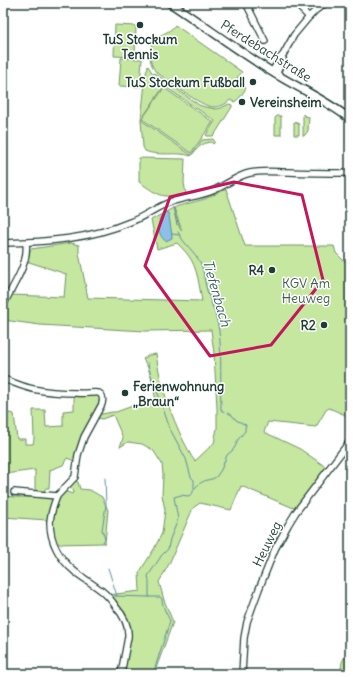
<svg xmlns="http://www.w3.org/2000/svg" width="353" height="677" font-family="Delius,sans-serif">
  <style>
    .green { fill: #c5e7a0; stroke: #72926a }
    .water { fill: #8bc0e8; stroke: #608ca0 }
    .lines { fill: none; stroke-linecap: round; stroke-linejoin: round }
    .stream { stroke: #608ca0; stroke-width: 1 }
    .minor-casing { stroke: #1f3d34; stroke-width: 8 }
    .major-casing { stroke: #1f3d34; stroke-width: 10 }
    .minor { stroke: #fff; stroke-width: 5.5 }
    .major { stroke: #fff; stroke-width: 7 }
    .marked { fill: none; stroke: #c2185b; stroke-width: 3; stroke-linejoin: round }
    .poi-dot { fill: #1f3d34; stroke: #fff; stroke-width: 1.5 }
    .labels { text-anchor: middle; dominant-baseline: central; stroke-width: 3; stroke-linejoin: round; paint-order: stroke }
    .poi-label { font-size: 13px; font-weight: bold; fill: #1f3d34; stroke: #fff; text-anchor: end }
    .street-label { font-size: 13px; fill: #1f3d34; stroke: #fff }
    .park-label { font-size: 13px; fill: #405f4a; stroke: #fff }
    .water-label { font-size: 14px; font-style: italic; fill: #3a5e61; stroke: #fff }
  </style>
  <rect width="100%" height="100%" fill="#fff"/>
  <filter id="ink" filterUnits="userSpaceOnUse"><feTurbulence type="fractalNoise" baseFrequency=".025" numOctaves="2"/><feDisplacementMap in="SourceGraphic" scale="8" xChannelSelector="R" yChannelSelector="G"/><feConvolveMatrix kernelMatrix="1 2 1 2 8 2 1 2 1" color-interpolation-filters="sRGB"/></filter>
  <g filter="url(#ink)">
    <!-- green -->
    <g class="green">
      <polygon points="115,25 136,26 135,57 114,56"/>
      <path d="M175 25 242 72 237 78 239 80 240 83 246 88C243 93 239 100 234 102L230 100C225 105 220 107 213 107 201 107 168 80 156 72 148 62 147 47 157 38 164 32 169 33 175 25Z"/>
      <polygon points="121,58 142,59 140,87 119,86"/>
      <path d="M148 66 153 74 155 73 160 77 199 105 205 107 216 109 221 108 229 104 232 105V107L215 134 213 136H207L206 135 215 121 164 86 141 120 191 155 202 140 213 139 215 142 213 144 211 142C201 143 197 149 191 156 177 151 158 157 145 151L143 147 141 120 146 73Z"/>
      <polygon points="164,88 213,122 191,153 142,119"/>
      <polygon points="303,114 305,116 309,117 308,131 305,135 303,136"/>
      <polygon points="277,116 281,116 281,135 275,135 275,118"/>
      <polygon points="294,122 299,124 299,135 294,135"/>
      <path d="M139 158 185 159 184 183 186 194C179 195 172 197 166 196 156 195 147 187 139 182Z"/>
      <path d="M226 189 245 246H334L336 253 346 263H350V417L329 408 326 410 316 427 268 422 264 432 300 449 326 467 296 509 241 486 231 510 200 503 193 508 169 564 159 582 164 600 173 622 154 674H119L129 623 108 595 140 591 139 573 154 549 162 533 165 510 162 495 163 475 162 464 153 450 142 444 128 442 120 447 123 438 113 415 102 419 96 418 99 413 102 414 112 412H116L138 404 148 403 156 401 150 371 143 359 149 355 156 354C160 385 171 415 184 442 188 448 190 456 195 461L214 443 217 428V408L214 354 211 330 145 331 40 325 3 320V315L11 295 64 297 66 274 26 261 31 249 71 243 79 245V253L88 298 202 301C199 286 198 268 188 255 185 251 181 247 177 243L157 249 151 220 173 208 180 229 182 231 174 208 178 206 205 199Z"/>
      <polygon points="96,394 99,396 101,401 85,431 77,450 75,464 72,460 67,458 63,465 50,470 49,488 46,488 43,493 35,493 35,470 5,474 5,491 3,490 3,412 14,414 17,439 25,439 25,444 33,444 34,439 33,410 45,410 46,427 63,426 63,411 74,410 74,396"/>
      <polygon points="74,480 78,482 80,489 90,490 102,497 108,510 105,543 55,544 50,534 47,520 3,517 3,496 16,497 35,497 40,495 55,497 65,491 72,494 74,491 68,486"/>
      <path d="M350 652V674H341C341 664 341 659 350 652Z"/>
    </g>
    <!-- water -->
    <path class="water" d="M165 212 168 213 169 216 171 229 172 236V238L166 241C157 237 156 217 165 212Z"/>
    <g class="lines">
      <!-- stream -->
      <g class="stream">
        <polyline points="173,207 177,225"/>
        <path d="M178 232C183 244 195 251 201 264 204 271 204 279 206 287 210 301 217 316 219 331 222 357 220 384 221 410L224 412"/>
        <polyline points="172,234 179,235"/>
        <polyline points="148,363 149,371 154,382 170,429 186,459 191,477 194,480 194,488"/>
        <polyline points="103,542 105,539 102,530 106,505 105,478"/>
        <polyline points="108,568 117,596"/>
        <polyline points="112,596 149,597"/>
        <path d="M153 674 170 621C167 614 162 607 162 599L160 597H149V581L148 576 160 558 161 556 168 549 170 539 175 527 178 519 174 497 181 495 188 496 192 494C195 485 203 480 212 479L216 477 221 470 227 455 233 450 236 445 237 441 245 431V428L246 425 236 420 232 415 228 413"/>
      </g>
      <!-- minor casing -->
      <g class="minor-casing">
        <g id="minor">
          <polyline points="246,3 265,41"/>
          <polyline points="295,3 309,17"/>
          <polyline points="272,72 280,58 283,55 294,35 309,17 316,10 326,3"/>
          <polyline points="276,75 283,59"/>
          <path d="M3 243C47 242 90 239 130 222 144 217 155 208 168 203 182 197 198 197 212 191 225 186 236 176 250 173 263 170 277 172 289 172 310 173 330 173 350 173"/>
          <path d="M3 306C12 286 29 265 26 243"/>
          <path d="M3 379C13 382 23 387 33 389 47 392 62 393 77 393 81 394 96 392 99 393 103 395 103 400 102 404L84 437 78 455 75 477 57 496 14 492"/>
          <path d="M57 496C54 504 50 514 50 523 50 542 60 559 74 571 83 578 93 584 102 591 107 595 112 601 116 607 124 616 129 625 128 637L121 674"/>
          <polyline points="242,674 244,638 247,622 259,589 275,549 288,525 296,512 350,441"/>
        </g>
      </g>
      <!-- major casing -->
      <g class="major-casing">
        <path id="major" d="M170 3C205 26 238 51 274 73 300 89 326 100 350 119"/>
      </g>
      <!-- minor -->
      <use href="#minor" class="minor"/>
      <!-- major -->
      <use href="#major" class="major"/>
    </g>
  </g>
  <!-- marked area -->
  <path class="marked" d="M234 182 302 195 323 280 271 345 210 356 145 266 170 197Z"/>
  <!-- markers -->
  <g class="poi-dot">
    <circle cx="140" cy="25" r="4"/>
    <circle cx="253" cy="82" r="4"/>
    <circle cx="242" cy="102" r="4"/>
    <circle cx="272" cy="270" r="4"/>
    <circle cx="324" cy="325" r="4"/>
    <circle cx="125" cy="393" r="4"/>
  </g>
  <g class="labels">
    <!-- poi labels -->
    <g class="poi-label">
      <text x="140" y="39" text-anchor="middle">TuS Stockum<tspan x="140" dy="15">Tennis</tspan></text>
      <text x="245" y="82">TuS Stockum Fußball</text>
      <text x="250" y="102" text-anchor="start">Vereinsheim</text>
      <text x="264" y="270">R4</text>
      <text x="316" y="325">R2</text>
      <text x="133" y="386" text-anchor="start">Ferienwohnung<tspan x="133" dy="15">„Braun“</tspan></text>
    </g>
    <!-- street labels -->
    <g class="street-label">
      <text transform="translate(266 51) rotate(32)">Pferdebachstraße</text>
      <text transform="translate(267 544) rotate(-64)">Heuweg</text>
    </g>
    <!-- park labels -->
    <g class="park-label">
      <text x="306" y="283">KGV Am<tspan x="306" dy="15">Heuweg</tspan></text>
    </g>
    <!-- water labels -->
    <g class="water-label">
      <text transform="translate(217 293) rotate(74)">Tiefenbach</text>
    </g>
  </g>
  <!-- margin -->
  <rect width="353" height="677" fill="none" stroke="#fff" stroke-width="16"/>
  <rect x="8" y="8" width="337" height="661" fill="none" stroke="#1f3d34" stroke-width="1.5" filter="url(#ink)"/>
</svg>
